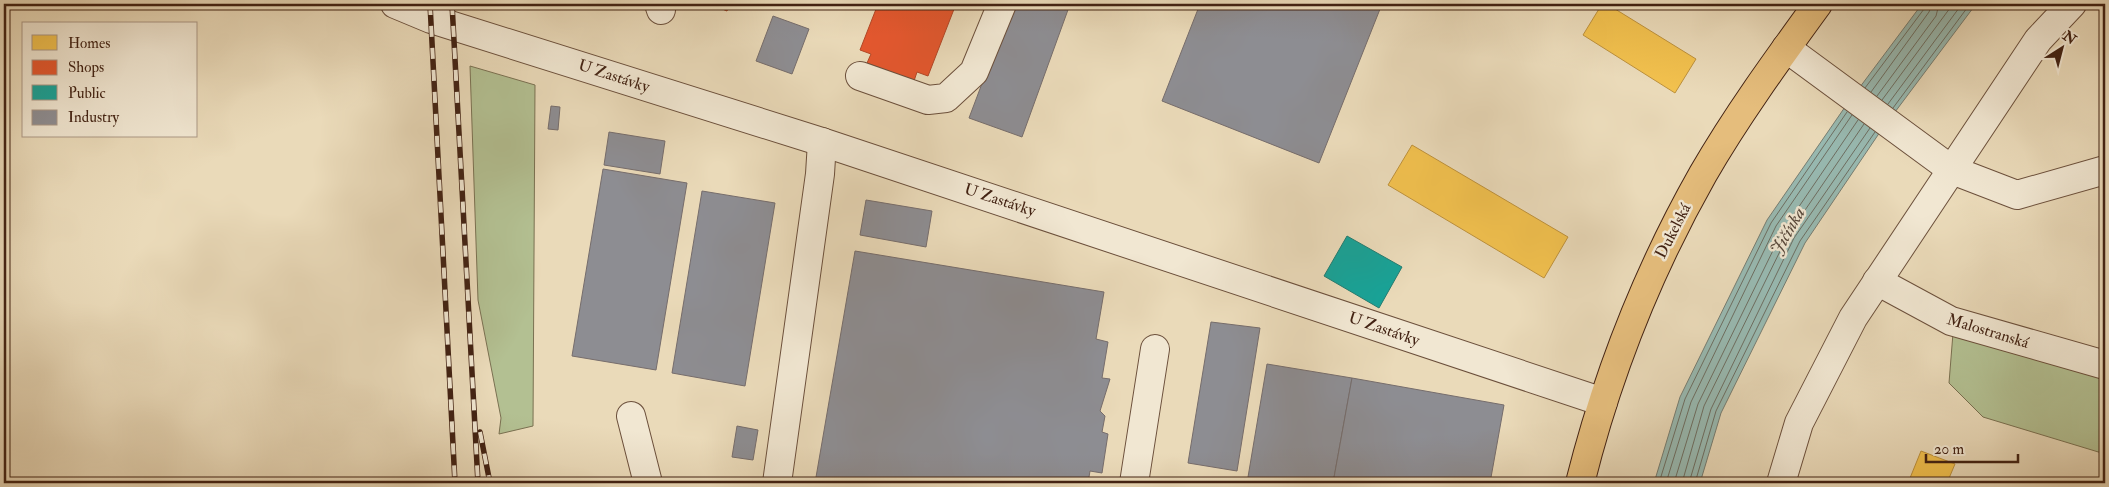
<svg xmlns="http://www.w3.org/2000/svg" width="2109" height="487" font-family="'IM FELL Double Pica',serif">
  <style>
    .green { fill: #b3c092; stroke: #7a7152 }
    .water { fill: #98bab2; stroke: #767d72 }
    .homes { fill: #f2c14e; stroke: #bd913c }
    .shops { fill: #e4572e; stroke: #b34726 }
    .public { fill: #17a398; stroke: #247c70 }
    .industry { fill: #8d8d92; stroke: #766d6c }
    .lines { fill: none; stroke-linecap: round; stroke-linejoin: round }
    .shore { stroke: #6d6e62; stroke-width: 1 }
    .minor-casing { stroke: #6c503c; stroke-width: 30 }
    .major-casing { stroke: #422213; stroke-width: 30 }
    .minor { stroke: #f1e7d2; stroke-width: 28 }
    .major { stroke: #e5bd7c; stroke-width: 28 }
    .rail-casing { stroke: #422213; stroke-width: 5.5 }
    .rail { stroke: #f1e7d2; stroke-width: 4; stroke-dasharray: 11; stroke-linecap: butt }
    .labels { text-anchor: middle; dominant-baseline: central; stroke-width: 5; stroke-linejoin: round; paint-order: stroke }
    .street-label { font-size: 16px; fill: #422213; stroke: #f1e7d2 }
    .water-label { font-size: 18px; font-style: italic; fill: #58483b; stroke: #f1e7d2 }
  </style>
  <rect width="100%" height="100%" fill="#eadab9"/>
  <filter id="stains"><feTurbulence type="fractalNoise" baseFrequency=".004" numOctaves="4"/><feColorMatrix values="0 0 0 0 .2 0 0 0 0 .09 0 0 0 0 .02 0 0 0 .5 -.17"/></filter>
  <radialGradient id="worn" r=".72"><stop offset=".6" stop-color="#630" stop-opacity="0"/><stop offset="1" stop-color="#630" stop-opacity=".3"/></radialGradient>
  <!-- green -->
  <g class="green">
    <polygon points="470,66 535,85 533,426 499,434 501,418 478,300"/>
    <polygon points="1953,333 2105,376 2105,454 1983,417 1949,383"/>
  </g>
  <!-- water -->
  <polygon class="water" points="1922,4 1976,4 1880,132 1805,243 1721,413 1700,483 1654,483 1680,397 1767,220 1845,107"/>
  <!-- homes -->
  <g class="homes">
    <polygon points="1602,4 1607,4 1696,59 1675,93 1583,35"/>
    <polygon points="1412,145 1568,237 1544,278 1388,185"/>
    <polygon points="1921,451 1955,464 1947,483 1908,483"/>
  </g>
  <!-- shops -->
  <g class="shops">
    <polygon points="710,4 730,4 727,11"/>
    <polygon points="878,4 956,4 928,76 917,72 914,81 867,63 871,54 860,50"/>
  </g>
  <!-- public -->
  <polygon class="public" points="1347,236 1402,267 1379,308 1324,276"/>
  <!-- industry -->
  <g class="industry">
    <polygon points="1012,4 1059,4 1069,7 1022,137 969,118"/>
    <polygon points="1200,4 1382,4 1319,163 1162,101"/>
    <polygon points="773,16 809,29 792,74 756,61"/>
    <polygon points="551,106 560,107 558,130 548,129"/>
    <polygon points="609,132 665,141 660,174 604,165"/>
    <polygon points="603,169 687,183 656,370 572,356"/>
    <polygon points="702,191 775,203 745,386 672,373"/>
    <polygon points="866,200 932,211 926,247 860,235"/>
    <polygon points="855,251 1104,292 1096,339 1108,342 1102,378 1110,379 1100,411 1105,416 1102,432 1108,434 1102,473 1090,471 1088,483 815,483"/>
    <polygon points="1211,322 1260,328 1237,471 1188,463"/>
    <polygon points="1267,364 1352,378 1333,483 1247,483"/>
    <polygon points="1352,378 1504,405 1490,483 1333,483"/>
    <polygon points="737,426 758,430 753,460 732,457"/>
  </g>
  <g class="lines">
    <!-- shore -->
    <g class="shore">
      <polyline points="1865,88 1924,9 1925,4"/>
      <polyline points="1871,92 1929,12 1932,4"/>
      <polyline points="1877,96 1936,16 1939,4"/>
      <polyline points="1882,100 1953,4"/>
      <polyline points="1888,104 1962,4"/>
      <polyline points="1893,108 1970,4"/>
      <polyline points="1659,483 1685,399 1771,223 1847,112"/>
      <polyline points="1666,483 1691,402 1776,226 1852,115"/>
      <polyline points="1674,483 1698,404 1783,230 1858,120"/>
      <polyline points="1682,483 1704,406 1788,235 1864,124"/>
      <polyline points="1689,483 1711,409 1794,238 1870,128"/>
      <polyline points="1695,483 1716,411 1800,241 1875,132"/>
    </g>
    <!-- minor casing -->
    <g class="minor-casing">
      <g id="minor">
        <polyline points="395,4 431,19 822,142 1603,402"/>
        <polyline points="659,4 661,10"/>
        <polyline points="1786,48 1952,170 2017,195 2105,170"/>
        <polyline points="860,76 928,100 946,98 974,72 1002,4"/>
        <polyline points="1877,281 1951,321 2105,365"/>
        <polyline points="631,416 648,483"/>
        <polyline points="777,483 820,174 822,142"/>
        <polyline points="1134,483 1155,349"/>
        <polyline points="1781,483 1799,423 1853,318 2038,40 2072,4"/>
      </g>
    </g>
    <!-- major casing -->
    <g class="major-casing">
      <path id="major" d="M1580 483C1607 375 1648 271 1703 174 1737 115 1778 59 1818 4"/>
    </g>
    <!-- minor -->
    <use href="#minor" class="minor"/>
    <!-- major -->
    <use href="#major" class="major"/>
    <!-- rail casing -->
    <g class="rail-casing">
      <g id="rail">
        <polyline points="430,4 455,483"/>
        <polyline points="452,4 478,483"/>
        <polyline points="480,432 490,483"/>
      </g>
    </g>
    <!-- rail -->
    <use href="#rail" class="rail"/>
  </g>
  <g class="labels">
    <!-- street labels -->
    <g class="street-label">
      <text transform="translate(614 76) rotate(18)">U Zastávky</text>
      <text transform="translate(1000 200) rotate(18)">U Zastávky</text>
      <text transform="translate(1673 231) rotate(-63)">Dukelská</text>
      <text transform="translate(1384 329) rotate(19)">U Zastávky</text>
      <text transform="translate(1988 331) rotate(17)">Malostranská</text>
    </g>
    <!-- water labels -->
    <g class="water-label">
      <text transform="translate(1788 231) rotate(-60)">Jičínka</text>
    </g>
  </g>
  <!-- margin -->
  <rect width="2109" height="487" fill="none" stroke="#eadab9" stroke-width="20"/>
  <rect x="5" y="5" width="2099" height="477" fill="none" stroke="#422213" stroke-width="2.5"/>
  <rect x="10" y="10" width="2089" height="467" fill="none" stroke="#422213"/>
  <!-- legend -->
  <rect x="22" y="22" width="175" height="115" fill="#f1e7d2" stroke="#ab9886"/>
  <rect x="32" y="35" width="25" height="15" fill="#f2c14e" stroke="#ab9886"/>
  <text x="68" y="48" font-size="15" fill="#422213">Homes</text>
  <rect x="32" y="60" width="25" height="15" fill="#e4572e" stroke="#ab9886"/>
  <text x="68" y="72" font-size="15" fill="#422213">Shops</text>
  <rect x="32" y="85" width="25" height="15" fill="#17a398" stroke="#ab9886"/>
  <text x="68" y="98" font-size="15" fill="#422213">Public</text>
  <rect x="32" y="110" width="25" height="15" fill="#8d8d92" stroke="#ab9886"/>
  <text x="68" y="122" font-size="15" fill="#422213">Industry</text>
  <!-- north arrow -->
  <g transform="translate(2062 48) rotate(36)" stroke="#f1e7d2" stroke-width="4" paint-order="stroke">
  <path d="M0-4L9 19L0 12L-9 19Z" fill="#422213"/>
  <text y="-8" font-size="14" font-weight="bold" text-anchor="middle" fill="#422213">N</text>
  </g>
  <!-- scale -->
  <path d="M1926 454v8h92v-8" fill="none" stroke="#422213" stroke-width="2.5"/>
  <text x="1934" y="454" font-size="15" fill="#422213" stroke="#f1e7d2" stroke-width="4" paint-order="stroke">20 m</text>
  <rect width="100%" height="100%" filter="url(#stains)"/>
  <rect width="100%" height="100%" fill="url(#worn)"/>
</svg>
